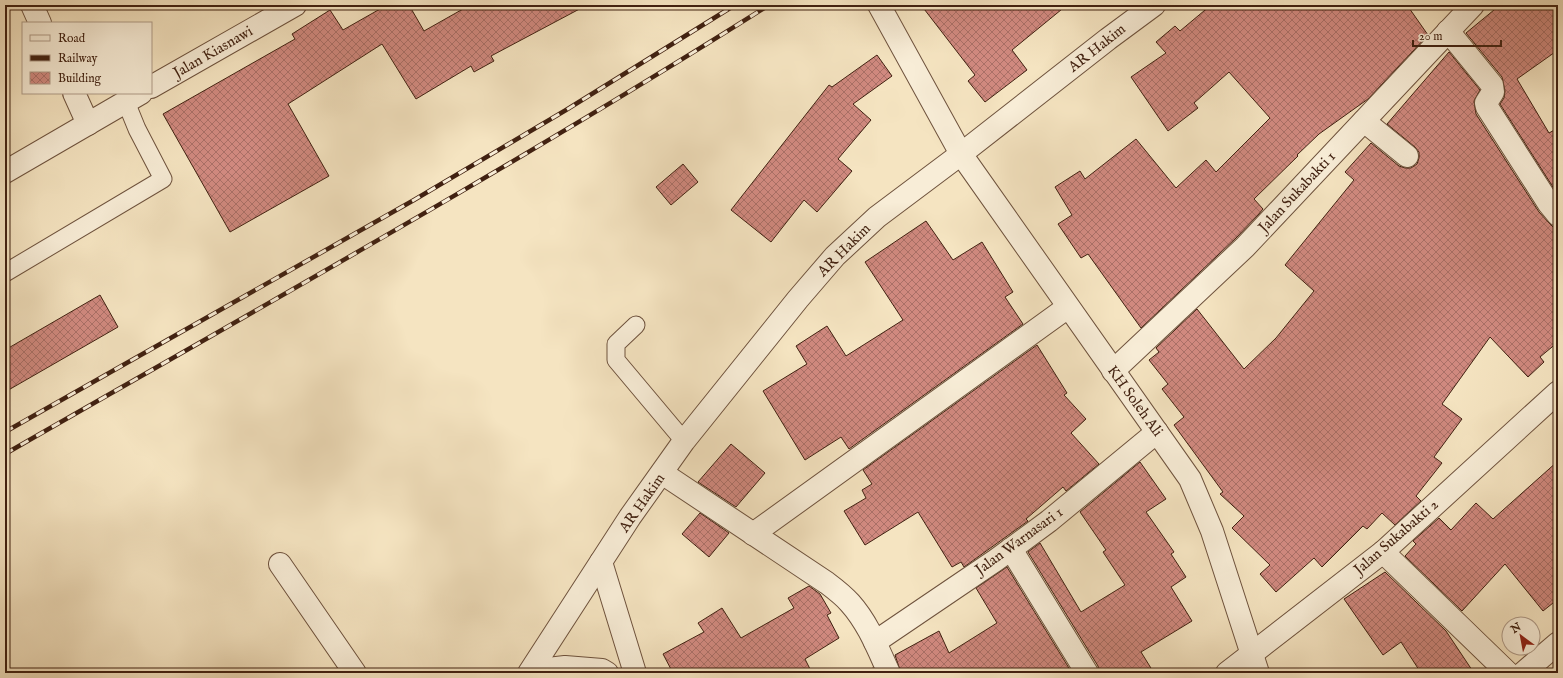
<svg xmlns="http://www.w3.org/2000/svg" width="1563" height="678" font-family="'IM FELL English',serif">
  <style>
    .building { fill: url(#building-cross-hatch); stroke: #412111 }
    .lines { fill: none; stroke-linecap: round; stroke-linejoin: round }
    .service-casing { stroke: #6e523d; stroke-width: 19 }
    .minor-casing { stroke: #6e523d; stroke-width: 24 }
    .tertiary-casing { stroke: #6e523d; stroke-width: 24 }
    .path { stroke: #412111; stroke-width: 2.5; stroke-dasharray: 1 2; stroke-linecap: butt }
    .service { stroke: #f8edd7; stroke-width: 17 }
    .minor { stroke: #f8edd7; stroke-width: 22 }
    .tertiary { stroke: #f8edd7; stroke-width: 22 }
    .rail-casing { stroke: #412111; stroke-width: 4.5 }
    .rail { stroke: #f8edd7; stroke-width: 3; stroke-dasharray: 9; stroke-linecap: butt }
    .labels { text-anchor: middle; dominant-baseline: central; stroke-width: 3; stroke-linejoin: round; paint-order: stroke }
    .street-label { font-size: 15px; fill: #412111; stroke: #f8edd7 }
  </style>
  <defs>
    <pattern id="building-cross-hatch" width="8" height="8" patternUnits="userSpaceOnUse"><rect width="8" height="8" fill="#d0897f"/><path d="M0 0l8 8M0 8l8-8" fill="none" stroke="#aa7067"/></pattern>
  </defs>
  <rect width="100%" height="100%" fill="#f5e4c1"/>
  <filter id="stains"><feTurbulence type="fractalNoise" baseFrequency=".005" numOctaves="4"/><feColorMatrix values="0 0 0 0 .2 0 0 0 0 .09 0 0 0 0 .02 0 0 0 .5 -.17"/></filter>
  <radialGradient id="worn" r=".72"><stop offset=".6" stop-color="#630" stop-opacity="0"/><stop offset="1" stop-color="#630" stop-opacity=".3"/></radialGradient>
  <!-- building -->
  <g class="building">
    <polygon points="387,5 409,5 424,31 470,5 587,5 491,56 494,61 474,72 471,66 416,99 382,44 288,104 329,176 230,232 163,114 295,39 292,34 330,10 343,30"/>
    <polygon points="921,5 1067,5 1012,50 1027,70 985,102 968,81 975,75"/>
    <polygon points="1211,5 1407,5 1428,35 1368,99 1319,134 1297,155 1298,156 1254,199 1263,209 1259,214 1236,238 1141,328 1088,254 1081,258 1058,224 1072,215 1055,187 1080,171 1085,179 1136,139 1176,188 1206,160 1216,172 1270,118 1229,72 1194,103 1198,108 1168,131 1131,77 1166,53 1156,42 1175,26 1180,31"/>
    <polygon points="1500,5 1558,5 1558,50 1517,79 1549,133 1558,128 1558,195 1500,104 1504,98 1505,91 1502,77 1466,33"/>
    <polygon points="1449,52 1480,90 1474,101 1476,114 1539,212 1549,223 1553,227 1558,227 1558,342 1540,357 1544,362 1528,377 1490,337 1442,404 1462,419 1434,457 1442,463 1416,496 1421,501 1395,525 1382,513 1367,529 1363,526 1322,567 1314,558 1276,592 1260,574 1270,565 1232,528 1244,516 1220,494 1223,492 1174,425 1184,417 1162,389 1168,384 1149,360 1159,352 1156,348 1197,309 1244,369 1276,338 1314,291 1285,265 1354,180 1345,172 1371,143 1399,166 1405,168 1411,168 1417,164 1419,158 1419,152 1415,147 1387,124"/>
    <polygon points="877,55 892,76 853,104 871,120 838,159 852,171 817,212 804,200 771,242 731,210 829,85 832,87"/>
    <polygon points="683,164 698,182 671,205 656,187"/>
    <polygon points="926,221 953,260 982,242 1013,292 1005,297 1023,324 849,449 841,437 805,460 763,391 807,364 796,346 827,326 846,356 903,320 865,262"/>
    <polygon points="100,295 118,327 5,392 5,350"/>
    <polygon points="1037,345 1067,393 1064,395 1086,419 1071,433 1099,464 1066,491 1063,487 1026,519 1028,521 964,567 961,562 952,567 918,512 865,545 844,511 866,498 862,490 872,484 863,470"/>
    <polygon points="731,444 765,473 736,507 698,482"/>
    <polygon points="1558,461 1558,599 1543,611 1505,564 1462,611 1405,556 1416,544 1413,541 1439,518 1451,530 1476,503 1493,519"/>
    <polygon points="1140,462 1166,499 1146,512 1174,552 1171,554 1186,577 1171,587 1192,621 1141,652 1154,673 1099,673 1098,666 1028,552 1040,543 1081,612 1125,585 1103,552 1106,550 1080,512"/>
    <polygon points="700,513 729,533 709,557 682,534"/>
    <polygon points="1007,567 1072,673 901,673 895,655 939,631 949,653 997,623 976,588"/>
    <polygon points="1385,572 1446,631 1474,673 1421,673 1401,642 1383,655 1344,599"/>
    <polygon points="809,586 820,594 831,613 827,615 839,638 805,659 812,673 673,673 663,654 704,632 698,623 722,608 741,638 794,608 788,598"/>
    <polygon points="873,668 875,673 863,673"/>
  </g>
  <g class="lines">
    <!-- service casing -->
    <g class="service-casing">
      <g id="service">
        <polyline points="5,273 163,179 137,129 126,102"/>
        <polyline points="636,325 616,344 616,360 684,441"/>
      </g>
    </g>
    <!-- minor casing -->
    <g class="minor-casing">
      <g id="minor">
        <polyline points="32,5 40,23"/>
        <polyline points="1448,31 1492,85 1493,92 1486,103 1487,107 1549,204 1558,215"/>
        <polyline points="74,93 88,124"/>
        <polyline points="1364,121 1407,156"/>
        <polyline points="1113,371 1245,247 1473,5"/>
        <path d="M662 473 827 583C835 589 843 595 850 603 868 623 878 649 889 673"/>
        <polyline points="753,534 1068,307"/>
        <polyline points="1011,549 1087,673"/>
        <polyline points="1383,552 1508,673"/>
        <polyline points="280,564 355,673"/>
        <polyline points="875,642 996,560 1049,521 1157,432"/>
        <polyline points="1227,673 1383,552 1558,392"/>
        <polyline points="1523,673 1558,643"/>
      </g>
    </g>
    <!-- tertiary casing -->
    <g class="tertiary-casing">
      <g id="tertiary">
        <polyline points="879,5 961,154 1190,479 1212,531 1258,673"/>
        <polyline points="151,87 295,5"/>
        <polyline points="5,172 141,93"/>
        <polyline points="601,562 635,673"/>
        <polyline points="531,671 565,667 602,670 607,673"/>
        <polyline points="529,673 630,517 684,441 798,299 835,256 877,217 961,154 1108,39 1154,5"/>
      </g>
    </g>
    <!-- path -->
    <polyline class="path" points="5,332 7,331"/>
    <!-- service -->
    <use href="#service" class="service"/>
    <!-- minor -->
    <use href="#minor" class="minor"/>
    <!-- tertiary -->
    <use href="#tertiary" class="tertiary"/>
    <!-- rail casing -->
    <g class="rail-casing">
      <g id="rail">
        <polyline points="5,432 414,200 566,110 735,5"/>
        <path d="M5 454C261 307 519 163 769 5"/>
      </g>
    </g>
    <!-- rail -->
    <use href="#rail" class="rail"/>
  </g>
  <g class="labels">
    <!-- street labels -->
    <g class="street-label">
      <text transform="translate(1097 48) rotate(-38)">AR Hakim</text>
      <text transform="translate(213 52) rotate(-30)">Jalan Kiasnawi</text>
      <text transform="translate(1297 192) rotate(-47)">Jalan Sukabakti 1</text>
      <text transform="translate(844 250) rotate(-45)">AR Hakim</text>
      <text transform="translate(1135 401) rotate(54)">KH Soleh Ali</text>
      <text transform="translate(642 503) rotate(-55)">AR Hakim</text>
      <text transform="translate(1396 537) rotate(-41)">Jalan Sukabakti 2</text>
      <text transform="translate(1019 541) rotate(-36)">Jalan Warnasari 1</text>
    </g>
  </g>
  <!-- margin -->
  <rect width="1563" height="678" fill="none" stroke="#f5e4c1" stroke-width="20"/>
  <rect x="6" y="6" width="1551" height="666" fill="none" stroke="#412111" stroke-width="2"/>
  <rect x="10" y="10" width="1543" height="658" fill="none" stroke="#412111"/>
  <!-- legend -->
  <rect x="22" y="22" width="130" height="72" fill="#f8edd7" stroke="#af9b88"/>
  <rect x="30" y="35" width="20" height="6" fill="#f8edd7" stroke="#af9b88"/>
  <text x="58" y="42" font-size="12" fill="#412111">Road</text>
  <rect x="30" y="55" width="20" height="6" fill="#412111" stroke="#af9b88"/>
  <text x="58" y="62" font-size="12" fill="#412111">Railway</text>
  <rect x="30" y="72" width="20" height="12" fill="url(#building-cross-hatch)" stroke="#af9b88"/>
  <text x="58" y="82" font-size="12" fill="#412111">Building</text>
  <!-- north arrow -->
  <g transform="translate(1521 636) rotate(328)"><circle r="19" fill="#f8edd7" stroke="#af9b88"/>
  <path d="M0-3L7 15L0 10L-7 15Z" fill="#8f2418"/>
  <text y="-6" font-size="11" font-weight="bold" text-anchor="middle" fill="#412111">N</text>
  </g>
  <!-- scale -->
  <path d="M1413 40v6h88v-6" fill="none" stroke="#412111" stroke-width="2"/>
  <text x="1419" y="40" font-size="12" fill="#412111" stroke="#f8edd7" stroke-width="3" paint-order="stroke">20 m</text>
  <rect width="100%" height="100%" filter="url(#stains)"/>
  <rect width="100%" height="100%" fill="url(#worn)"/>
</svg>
